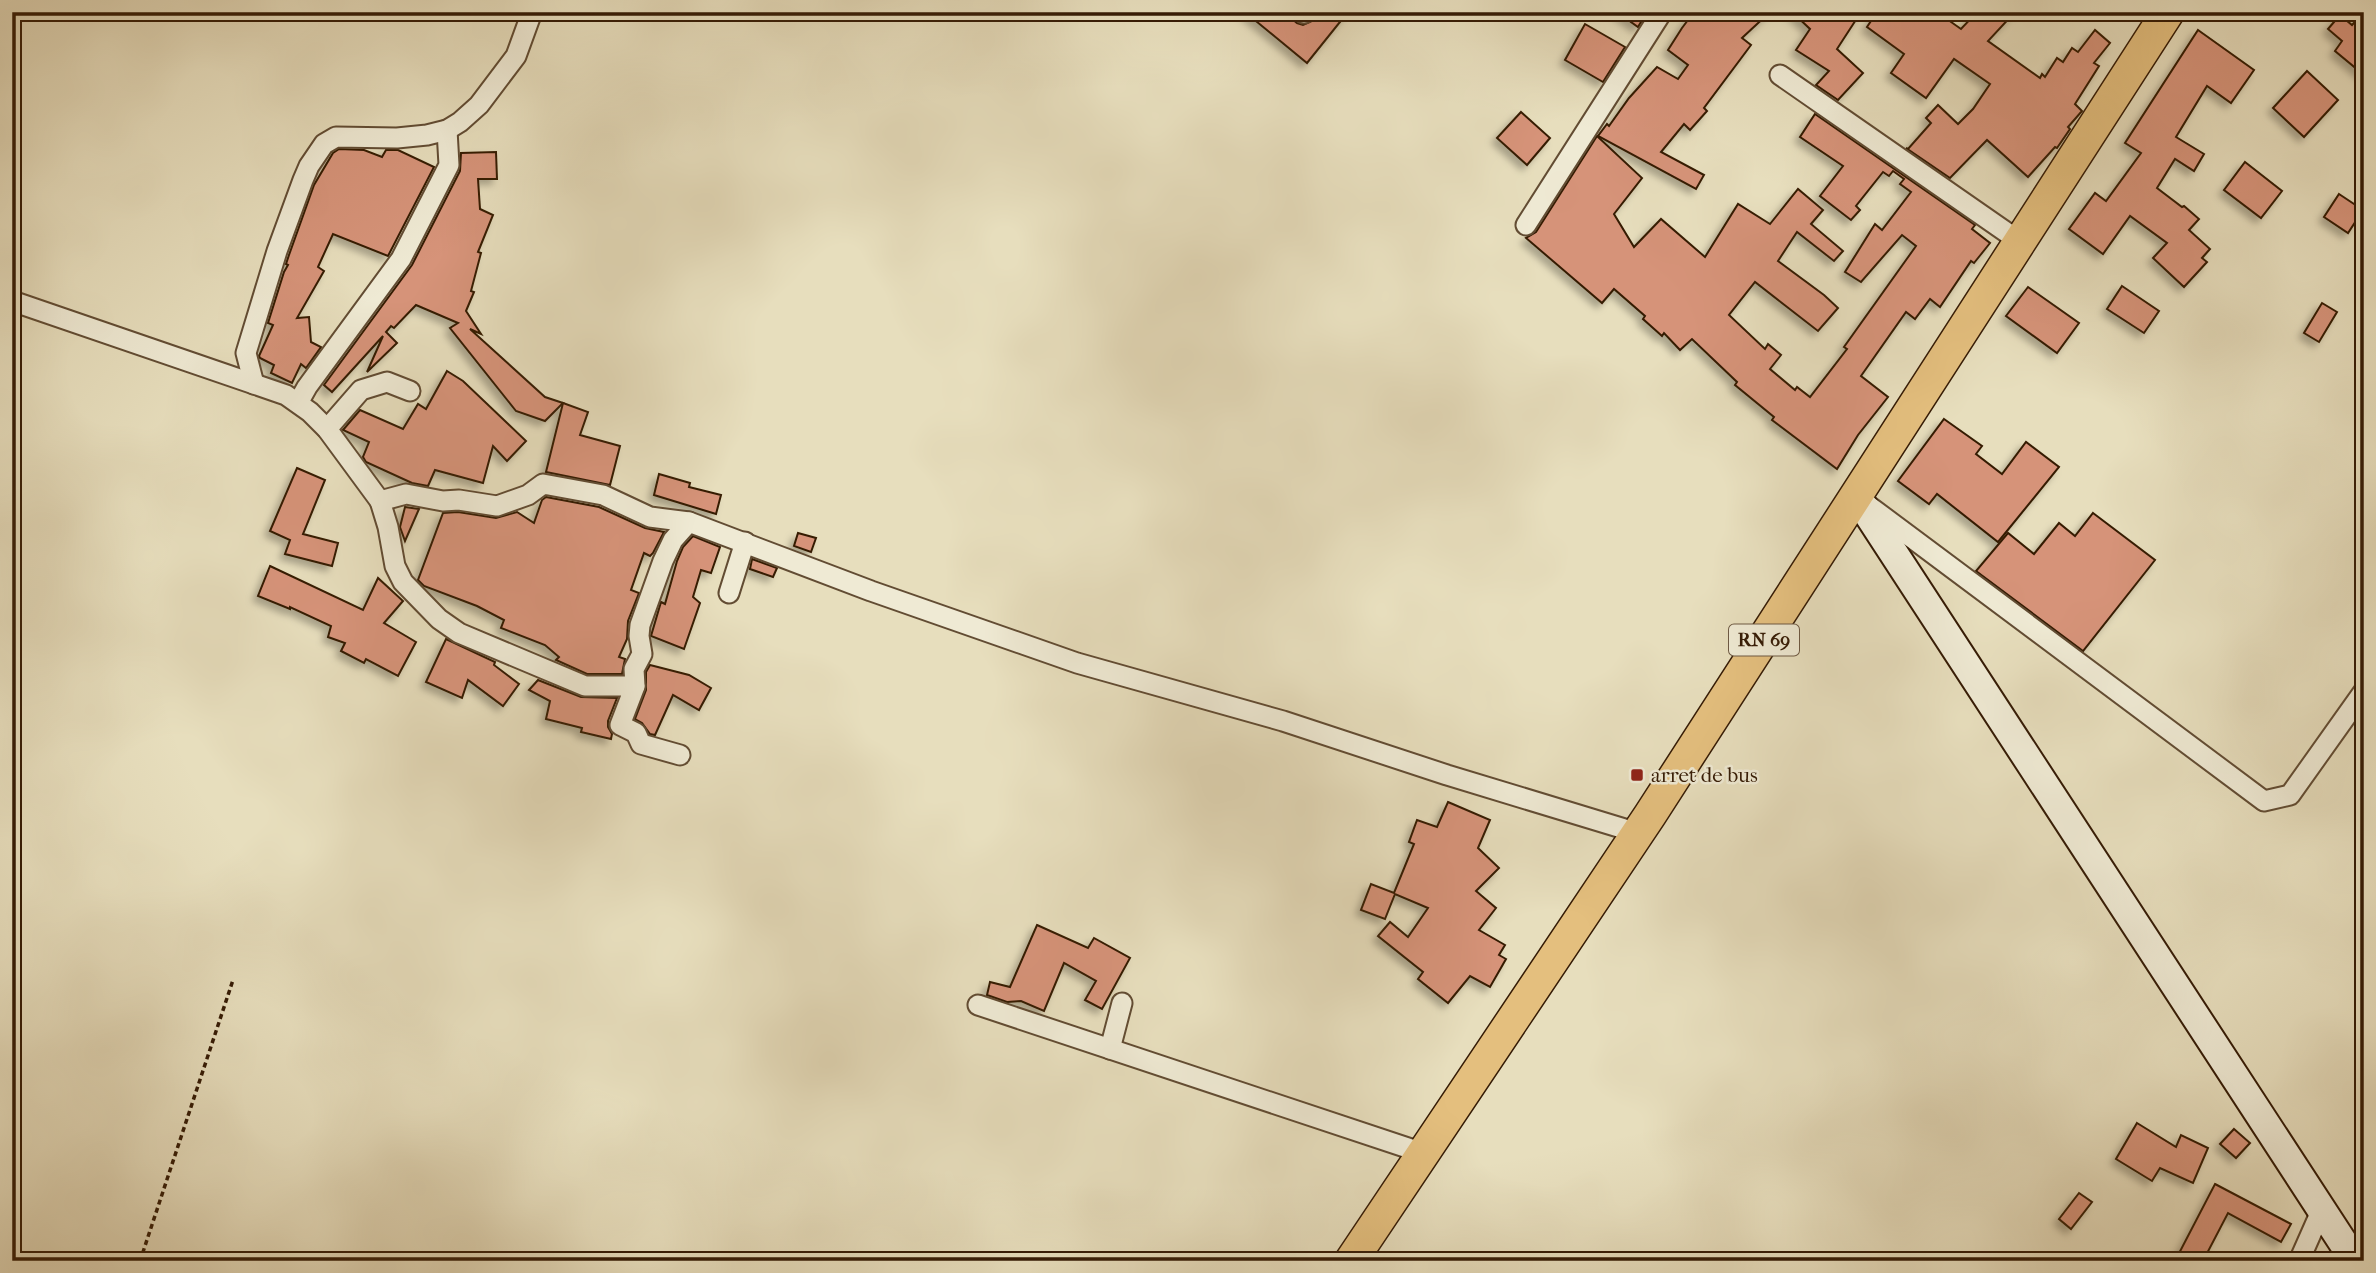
<svg xmlns="http://www.w3.org/2000/svg" width="2376" height="1273" font-family="'IM FELL French Canon',serif">
  <style>
    .building { fill: #d69379; stroke: #351b05; stroke-width: 2; filter: url(#shadow) }
    .lines { fill: none; stroke-linecap: round; stroke-linejoin: round }
    .street-casing { stroke: #624c33; stroke-width: 23 }
    .secondary-casing { stroke: #351b05; stroke-width: 32 }
    .primary-casing { stroke: #351b05; stroke-width: 35 }
    .path { stroke: #351b05; stroke-width: 3.5; stroke-dasharray: 5 3.5; stroke-linecap: butt }
    .street { stroke: #efead4; stroke-width: 19 }
    .secondary { stroke: #efead4; stroke-width: 28 }
    .primary { stroke: #e4bf7e; stroke-width: 32 }
    .poi-dot { fill: #8f2418; stroke: #efead4; stroke-width: 2.5 }
    .labels { text-anchor: middle; dominant-baseline: central; stroke-width: 5; stroke-linejoin: round; paint-order: stroke }
    .shield { fill: #efead4; stroke: #6d5943; stroke-width: 2 }
    .shield-label { font-size: 19px; font-weight: bold; fill: #351b05 }
    .poi-label { font-size: 21px; fill: #351b05; stroke: #efead4; text-anchor: start }
  </style>
  <defs>
    <filter id="shadow"><feDropShadow dx="-5" dy="5" stdDeviation="3.5" flood-color="#0004"/></filter>
  </defs>
  <rect width="100%" height="100%" fill="#e7debd"/>
  <filter id="stains"><feTurbulence type="fractalNoise" baseFrequency=".00286" numOctaves="4"/><feColorMatrix values="0 0 0 0 .2 0 0 0 0 .09 0 0 0 0 .02 0 0 0 .5 -.17"/></filter>
  <radialGradient id="worn" r=".72"><stop offset=".6" stop-color="#630" stop-opacity="0"/><stop offset="1" stop-color="#630" stop-opacity=".3"/></radialGradient>
  <!-- building -->
  <g class="building">
    <polygon points="1245,12 1284,12 1297,23 1303,25 1314,20 1316,12 1348,12 1307,63"/>
    <polygon points="1617,12 1647,12 1638,27"/>
    <polygon points="1694,12 1770,12 1742,38 1751,45 1704,108 1707,111 1690,130 1684,124 1661,152 1704,175 1696,189 1598,136 1607,124 1609,126 1629,98 1657,67 1678,79 1688,65 1668,50 1682,28"/>
    <polygon points="1792,12 1861,12 1837,49 1863,73 1838,100 1816,85 1829,71 1796,50 1810,29"/>
    <polygon points="1877,12 1937,12 1961,29 1977,12 2015,12 1988,41 2040,78 2042,74 2045,77 2057,58 2063,62 2072,48 2078,52 2095,30 2110,43 2094,63 2099,66 2075,104 2082,111 2068,127 2070,129 2057,148 2055,147 2028,177 1987,140 1950,178 1906,148 1908,149 1931,123 1926,118 1938,105 1958,124 1973,109 1990,84 1954,59 1926,98 1891,73 1904,54 1867,27"/>
    <polygon points="2364,12 2364,75 2335,51 2342,41 2328,29 2340,15 2352,25"/>
    <polygon points="1585,24 1625,47 1603,82 1565,60"/>
    <polygon points="2198,30 2254,70 2231,103 2207,86 2176,137 2204,154 2194,171 2175,159 2157,188 2182,207 2184,206 2199,219 2189,230 2210,249 2202,258 2207,262 2184,287 2153,258 2167,243 2130,216 2103,254 2069,229 2095,193 2106,201 2141,153 2125,143"/>
    <polygon points="2307,71 2338,100 2304,137 2273,108"/>
    <polygon points="1521,112 1550,138 1527,165 1497,138"/>
    <polygon points="1815,114 1975,225 1972,229 1990,243 1974,263 1971,261 1940,307 1930,299 1915,319 1906,312 1861,376 1888,397 1858,435 1837,469 1772,420 1774,417 1735,385 1737,382 1692,339 1680,350 1664,333 1662,336 1643,319 1645,316 1614,289 1602,303 1526,238 1536,232 1597,136 1642,178 1614,214 1634,247 1661,219 1705,257 1738,204 1770,224 1798,189 1823,210 1811,224 1843,251 1834,261 1797,232 1778,261 1824,295 1838,308 1818,331 1755,282 1729,315 1765,349 1768,344 1781,355 1770,369 1795,390 1797,387 1810,397 1847,349 1844,347 1916,246 1902,235 1861,282 1845,272 1875,224 1882,230 1911,192 1900,184 1904,179 1893,171 1889,176 1883,172 1856,206 1860,210 1851,220 1820,196 1843,166 1800,137"/>
    <polygon points="339,149 364,150 382,157 386,150 398,150 434,167 388,256 333,234 318,267 324,271 297,318 309,317 311,342 321,347 306,368 301,364 292,383 271,373 274,365 260,358 259,356 273,325 268,323 284,272 288,265 286,264 289,255 314,185 333,153"/>
    <polygon points="496,152 497,179 478,179 480,209 493,215 478,252 481,253 471,291 474,292 466,311 481,334 470,329 545,397 563,403 545,421 516,411 450,328 458,323 416,305 394,328 391,326 386,332 397,343 367,372 383,336 332,392 324,385 412,265 460,171 461,153"/>
    <polygon points="2245,162 2282,191 2261,218 2224,190"/>
    <polygon points="2339,194 2363,210 2348,233 2324,217"/>
    <polygon points="2122,286 2159,311 2144,333 2107,309"/>
    <polygon points="2028,287 2079,323 2057,353 2006,316"/>
    <polygon points="2322,303 2337,312 2319,342 2304,333"/>
    <polygon points="447,371 463,381 526,441 507,461 493,446 483,483 435,470 428,486 412,483 366,462 363,457 369,442 343,430 360,410 403,429 418,404 426,409"/>
    <polygon points="563,403 588,412 580,435 620,446 610,485 546,472"/>
    <polygon points="1944,419 1982,446 1976,454 2002,474 2026,442 2059,467 1998,542 1937,494 1929,504 1898,481"/>
    <polygon points="297,468 325,480 303,534 338,543 332,566 285,554 290,540 270,531"/>
    <polygon points="659,474 690,483 689,487 721,495 716,514 654,495"/>
    <polygon points="546,497 599,507 645,528 664,532 653,553 650,556 644,553 631,590 639,593 628,621 627,639 619,657 625,659 622,674 587,674 556,660 559,657 545,645 501,628 504,620 477,606 424,586 418,580 443,513 458,512 496,518 517,512 534,523 542,500"/>
    <polygon points="405,507 419,509 405,541 400,527"/>
    <polygon points="2093,513 2155,560 2083,651 1976,571 2008,533 2034,554 2059,523 2075,536"/>
    <polygon points="798,533 816,538 811,552 794,546"/>
    <polygon points="693,536 720,547 711,573 701,570 693,597 700,603 684,649 651,636 661,602 665,604 677,561 683,547"/>
    <polygon points="752,559 777,568 773,577 750,569"/>
    <polygon points="270,566 363,610 378,578 403,601 384,623 416,642 398,676 366,659 364,663 341,651 345,643 328,637 331,626 290,607 290,609 258,596"/>
    <polygon points="446,639 495,662 494,665 519,684 503,706 468,680 462,698 426,682"/>
    <polygon points="650,665 689,675 711,688 699,710 673,695 655,735 650,734 642,723 635,719 646,690 646,672"/>
    <polygon points="538,680 581,697 617,698 608,721 608,727 612,734 611,739 581,732 582,728 546,719 550,701 529,690"/>
    <polygon points="1448,802 1490,820 1478,848 1499,868 1476,891 1496,908 1479,930 1505,945 1499,955 1506,959 1490,987 1470,976 1448,1003 1418,979 1423,972 1378,936 1390,922 1408,937 1428,908 1395,894 1385,919 1361,910 1371,884 1394,893 1414,844 1409,842 1417,820 1437,827"/>
    <polygon points="1037,925 1088,948 1094,938 1130,958 1102,1009 1085,1000 1096,981 1064,963 1044,1011 1021,1001 1007,1002 987,995 990,982 1010,987"/>
    <polygon points="2137,1123 2176,1147 2181,1135 2208,1148 2193,1183 2160,1168 2152,1181 2116,1159"/>
    <polygon points="2234,1129 2250,1143 2236,1158 2220,1144"/>
    <polygon points="2215,1184 2291,1224 2281,1242 2228,1213 2203,1261 2175,1261"/>
    <polygon points="2079,1193 2092,1202 2071,1229 2059,1219"/>
  </g>
  <g class="lines">
    <!-- street casing -->
    <g class="street-casing">
      <g id="street">
        <polyline points="1304,12 1304,13"/>
        <polyline points="1780,75 2019,241"/>
        <polyline points="1526,225 1662,12"/>
        <polyline points="12,301 286,395 310,412 327,429 380,501 406,494 443,501 459,500 497,506 528,495 543,484 603,495 650,517 689,522 871,591 1077,663 1283,721 1447,775 1638,833"/>
        <polyline points="254,384 246,353 277,251 303,180 309,166 324,144 336,137 397,138 427,135 447,130 460,122 479,105 516,56 532,12"/>
        <polyline points="298,403 307,387 401,259 449,165 447,130"/>
        <polyline points="327,429 361,390 387,382 410,391"/>
        <polyline points="380,501 388,527 395,566 403,582 439,619 459,633 585,686 635,686 620,725 636,733 641,744 680,755"/>
        <polyline points="1869,506 2264,801 2290,795 2364,691"/>
        <polyline points="729,593 745,542"/>
        <polyline points="635,686 634,669 642,654 639,636 640,625 663,561 673,540 689,522"/>
        <polyline points="978,1005 1423,1153"/>
        <polyline points="1110,1049 1122,1003"/>
        <polyline points="2299,1261 2322,1209"/>
      </g>
    </g>
    <!-- secondary casing -->
    <g class="secondary-casing">
      <polyline id="secondary" points="1857,497 2355,1261"/>
    </g>
    <!-- primary casing -->
    <g class="primary-casing">
      <polyline id="primary" points="1351,1261 1650,815 2168,12"/>
    </g>
    <!-- path -->
    <polyline class="path" points="140,1261 233,980"/>
    <!-- street -->
    <use href="#street" class="street"/>
    <!-- secondary -->
    <use href="#secondary" class="secondary"/>
    <!-- primary -->
    <use href="#primary" class="primary"/>
  </g>
  <!-- markers -->
  <rect class="poi-dot" x="1630" y="768" width="14" height="14" rx="3.5"/>
  <g class="labels">
    <!-- shield labels -->
    <rect class="shield" x="1729" y="624.5" width="70" height="31" rx="5"/>
    <g class="shield-label">
      <text x="1764" y="640">RN 69</text>
    </g>
    <!-- poi labels -->
    <g class="poi-label">
      <text x="1651" y="775">arret de bus</text>
    </g>
  </g>
  <!-- margin -->
  <rect width="2376" height="1273" fill="none" stroke="#e7debd" stroke-width="42"/>
  <rect x="14" y="14" width="2348" height="1245" fill="none" stroke="#351b05" stroke-width="3.5"/>
  <rect x="21" y="21" width="2334" height="1231" fill="none" stroke="#351b05" stroke-width="2"/>
  <rect width="100%" height="100%" filter="url(#stains)"/>
  <rect width="100%" height="100%" fill="url(#worn)"/>
</svg>
